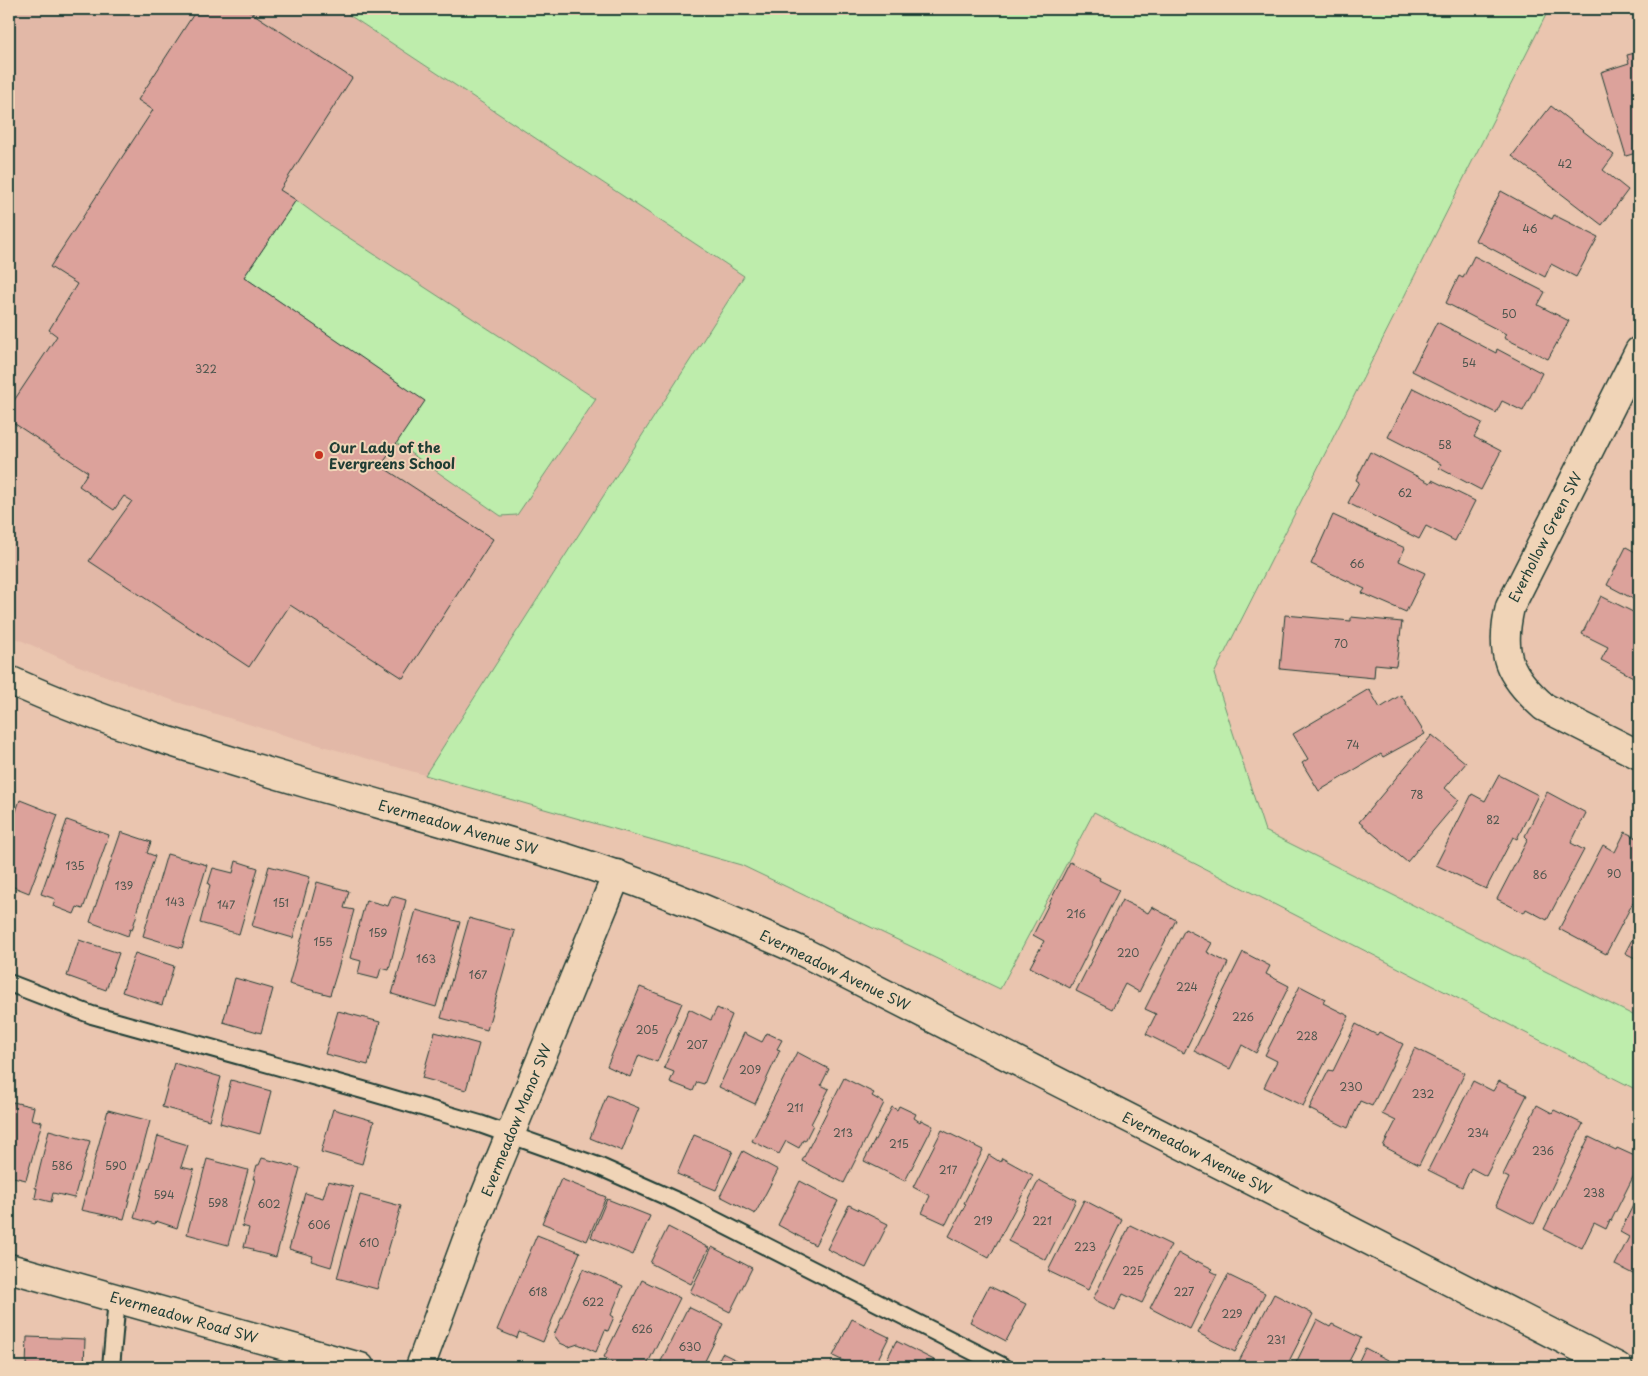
<svg xmlns="http://www.w3.org/2000/svg" width="1648" height="1376" font-family="'Playpen Sans',sans-serif">
  <style>
    .built { fill: #e2b8a7 }
    .green { fill: #beedac; stroke: #6e9570 }
    .building { fill: #dca29b; stroke: #1f3d34 }
    .lines { fill: none; stroke-linecap: round; stroke-linejoin: round }
    .service-casing { stroke: #1f3d34; stroke-width: 20 }
    .minor-casing { stroke: #1f3d34; stroke-width: 31 }
    .service { stroke: #f0d4b7; stroke-width: 16 }
    .minor { stroke: #f0d4b7; stroke-width: 28 }
    .poi-dot { fill: #c8321e; stroke: #f0d4b7; stroke-width: 2 }
    .labels { text-anchor: middle; dominant-baseline: central; stroke-width: 4; stroke-linejoin: round; paint-order: stroke }
    .number-label { font-size: 11px; fill: #4e564e }
    .poi-label { font-size: 14px; font-weight: bold; fill: #1f3d34; stroke: #f0d4b7; text-anchor: start }
    .street-label { font-size: 14px; fill: #1f3d34; stroke: #f0d4b7 }
  </style>
  <rect width="100%" height="100%" fill="#eac5af"/>
  <filter id="ink" filterUnits="userSpaceOnUse"><feTurbulence type="fractalNoise" baseFrequency=".02" numOctaves="2"/><feDisplacementMap in="SourceGraphic" scale="10" xChannelSelector="R" yChannelSelector="G"/><feConvolveMatrix kernelMatrix="1 2 1 2 8 2 1 2 1" color-interpolation-filters="sRGB"/></filter>
  <g filter="url(#ink)">
    <!-- built -->
    <polygon class="built" points="9,9 340,9 744,276 425,775 277,733 177,702 76,665 9,635"/>
    <!-- green -->
    <g class="green">
      <polygon points="340,9 1549,9 1214,674 1265,831 1639,1018 1639,1091 1094,812 1000,989 741,865 425,775 744,276"/>
      <polygon points="296,200 331,226 596,399 517,515 501,516 396,443 424,401 244,277"/>
    </g>
    <!-- building -->
    <g class="building">
      <polygon points="197,9 246,9 352,78 280,190 296,200 244,277 425,401 381,466 493,539 403,678 290,605 249,667 89,561 132,501 124,496 114,510 79,486 88,472 9,420 9,408 57,336 49,330 77,284 50,267 153,110 138,100"/>
      <polygon points="1639,52 1639,152 1626,156 1601,72 1629,63 1627,55"/>
      <polygon points="1551,106 1614,155 1603,170 1628,190 1602,225 1512,156"/>
      <polygon points="1501,191 1552,219 1554,215 1598,237 1576,277 1551,264 1545,277 1475,240"/>
      <polygon points="1474,256 1545,292 1538,305 1569,321 1548,359 1504,338 1506,334 1446,303 1459,276 1463,278"/>
      <polygon points="1437,322 1496,353 1497,349 1542,373 1523,411 1502,401 1496,413 1412,371"/>
      <polygon points="1413,388 1482,423 1474,437 1501,451 1481,490 1439,468 1441,464 1388,437"/>
      <polygon points="1370,452 1430,483 1432,480 1475,501 1455,541 1426,526 1419,539 1348,503 1359,482 1356,480"/>
      <polygon points="1333,515 1405,548 1399,561 1425,573 1406,612 1362,593 1365,589 1311,564"/>
      <polygon points="1626,547 1639,554 1639,602 1607,585"/>
      <polygon points="1601,596 1639,615 1639,680 1601,660 1608,647 1582,634"/>
      <polygon points="1285,615 1351,621 1351,617 1402,622 1396,666 1375,664 1374,678 1280,669"/>
      <polygon points="1369,689 1380,708 1401,695 1425,734 1383,757 1381,754 1319,791 1302,763 1308,759 1293,734"/>
      <polygon points="1432,735 1466,763 1445,788 1459,800 1407,862 1359,822"/>
      <polygon points="1499,775 1538,795 1517,839 1513,837 1486,889 1436,865 1472,794 1485,801"/>
      <polygon points="9,788 15,790 9,806"/>
      <polygon points="1547,792 1586,813 1571,843 1584,850 1547,920 1526,909 1524,913 1497,899 1528,839 1525,836"/>
      <polygon points="20,800 58,815 29,893 9,885 9,831"/>
      <polygon points="67,820 109,835 83,909 77,907 74,914 53,906 55,899 41,894"/>
      <polygon points="121,832 151,842 147,853 155,856 136,913 137,914 132,930 130,929 128,936 90,922"/>
      <polygon points="1625,832 1639,839 1639,896 1637,895 1606,954 1559,929 1603,845 1615,852"/>
      <polygon points="167,854 207,865 182,948 143,936"/>
      <polygon points="236,861 258,868 239,934 200,923 210,885 208,884 213,868 233,873"/>
      <polygon points="1070,862 1100,878 1099,880 1119,890 1070,988 1030,967 1044,941 1033,935"/>
      <polygon points="269,866 310,877 293,938 252,926"/>
      <polygon points="317,882 349,891 344,908 354,910 337,972 330,995 289,984"/>
      <polygon points="392,896 406,900 389,970 381,968 378,979 358,974 361,961 350,958 366,900 388,906"/>
      <polygon points="1122,900 1148,913 1152,907 1176,920 1139,992 1125,984 1112,1009 1076,991"/>
      <polygon points="416,910 460,922 436,1007 392,994"/>
      <polygon points="469,918 515,931 487,1030 441,1018"/>
      <polygon points="1639,926 1639,960 1625,953"/>
      <polygon points="1185,929 1212,943 1207,952 1228,963 1184,1053 1146,1034 1156,1014 1145,1009"/>
      <polygon points="79,940 119,953 106,990 67,976"/>
      <polygon points="1243,952 1270,966 1266,974 1289,986 1256,1053 1242,1045 1230,1069 1194,1051"/>
      <polygon points="135,953 174,966 162,1005 122,992"/>
      <polygon points="235,978 273,989 261,1033 223,1022"/>
      <polygon points="1300,986 1325,999 1323,1003 1349,1016 1303,1106 1264,1087 1277,1061 1265,1055"/>
      <polygon points="640,987 682,1003 657,1062 639,1055 630,1077 607,1066"/>
      <polygon points="717,1008 732,1015 704,1084 697,1082 693,1091 670,1082 674,1072 664,1068 689,1009 711,1020"/>
      <polygon points="338,1011 380,1022 368,1065 325,1054"/>
      <polygon points="1356,1024 1377,1035 1379,1032 1403,1044 1372,1106 1360,1101 1348,1128 1309,1109 1329,1070 1333,1071"/>
      <polygon points="435,1032 479,1044 466,1090 422,1078"/>
      <polygon points="744,1033 762,1042 767,1033 782,1040 777,1049 780,1050 755,1104 719,1087"/>
      <polygon points="1415,1048 1465,1073 1419,1165 1383,1146 1396,1121 1382,1114"/>
      <polygon points="797,1052 829,1069 821,1085 829,1089 811,1124 813,1125 805,1141 803,1140 799,1148 786,1141 779,1154 752,1141"/>
      <polygon points="174,1063 221,1077 209,1120 162,1107"/>
      <polygon points="844,1078 874,1093 872,1096 884,1103 844,1183 802,1161"/>
      <polygon points="231,1080 271,1091 260,1134 220,1123"/>
      <polygon points="1473,1081 1493,1091 1499,1081 1527,1095 1486,1176 1471,1168 1462,1187 1428,1170"/>
      <polygon points="607,1095 639,1108 622,1151 590,1138"/>
      <polygon points="13,1102 34,1107 31,1119 42,1122 26,1180 9,1176 9,1111 10,1111"/>
      <polygon points="1537,1105 1552,1113 1554,1110 1583,1124 1534,1224 1496,1205 1509,1178 1503,1175"/>
      <polygon points="899,1106 916,1114 914,1118 920,1122 921,1120 933,1126 905,1181 864,1161 892,1107 897,1110"/>
      <polygon points="333,1109 374,1121 362,1164 321,1152"/>
      <polygon points="108,1110 150,1121 124,1219 81,1210"/>
      <polygon points="49,1130 90,1141 74,1198 53,1193 51,1202 35,1198 37,1188 35,1188"/>
      <polygon points="942,1130 983,1150 946,1224 922,1213 930,1196 913,1187"/>
      <polygon points="694,1135 733,1151 716,1190 677,1174"/>
      <polygon points="158,1136 188,1145 181,1167 194,1170 177,1228 156,1221 155,1224 134,1218"/>
      <polygon points="1589,1137 1616,1150 1617,1148 1639,1158 1639,1165 1611,1221 1610,1220 1606,1229 1594,1223 1582,1248 1544,1229"/>
      <polygon points="743,1151 778,1170 755,1214 720,1196"/>
      <polygon points="989,1155 1000,1162 1002,1158 1033,1175 989,1258 949,1236 966,1204 964,1203"/>
      <polygon points="262,1158 300,1168 276,1257 252,1251 253,1249 244,1247 249,1228 242,1226 255,1179 253,1179 257,1165 259,1165"/>
      <polygon points="207,1159 248,1170 228,1245 187,1234"/>
      <polygon points="561,1179 606,1197 587,1241 542,1223"/>
      <polygon points="1039,1180 1076,1200 1046,1260 1008,1241"/>
      <polygon points="328,1181 353,1187 331,1267 311,1261 313,1256 289,1249 305,1193 323,1198"/>
      <polygon points="800,1181 838,1201 815,1245 778,1225"/>
      <polygon points="1639,1193 1639,1277 1615,1265 1629,1237 1620,1232"/>
      <polygon points="360,1195 401,1206 377,1289 337,1278"/>
      <polygon points="607,1199 650,1216 633,1255 591,1237"/>
      <polygon points="1084,1200 1122,1220 1088,1290 1048,1271"/>
      <polygon points="849,1205 888,1224 866,1268 827,1249"/>
      <polygon points="1130,1225 1171,1245 1142,1303 1123,1294 1115,1310 1093,1299"/>
      <polygon points="668,1227 709,1248 691,1284 650,1263"/>
      <polygon points="537,1235 580,1252 543,1342 519,1332 517,1338 497,1330"/>
      <polygon points="712,1247 752,1268 730,1312 690,1292"/>
      <polygon points="1178,1253 1196,1263 1197,1261 1213,1269 1211,1271 1217,1274 1190,1329 1150,1308"/>
      <polygon points="583,1269 623,1286 611,1315 614,1317 608,1331 605,1330 596,1352 578,1344 569,1347 560,1343 554,1335"/>
      <polygon points="1228,1275 1265,1293 1235,1352 1198,1333"/>
      <polygon points="642,1280 680,1298 646,1367 610,1367 612,1362 604,1357"/>
      <polygon points="989,1286 1026,1304 1006,1341 970,1322"/>
      <polygon points="1274,1294 1313,1314 1286,1367 1245,1367 1238,1363"/>
      <polygon points="688,1307 723,1324 702,1367 658,1367"/>
      <polygon points="852,1319 889,1337 874,1367 856,1367 833,1356"/>
      <polygon points="1317,1320 1330,1327 1332,1324 1361,1338 1346,1367 1294,1367"/>
      <polygon points="27,1337 85,1339 84,1367 26,1367"/>
      <polygon points="896,1341 934,1360 930,1367 883,1367"/>
      <polygon points="1365,1348 1390,1361 1402,1367 1356,1367"/>
      <polygon points="722,1353 751,1367 715,1367"/>
    </g>
    <g class="lines">
      <!-- service casing -->
      <g class="service-casing">
        <g id="service">
          <polyline points="9,983 92,1015 363,1090 480,1124 598,1166 679,1202 1004,1367"/>
          <polyline points="111,1367 117,1299"/>
        </g>
      </g>
      <!-- minor casing -->
      <g class="minor-casing">
        <g id="minor">
          <path d="M1639 351 1510 607C1499 654 1508 675 1544 707L1639 755"/>
          <path d="M9 680C106 724 207 754 309 784 395 808 481 833 566 858 647 883 724 917 801 951L1618 1367"/>
          <polyline points="9,1268 360,1367"/>
          <polyline points="420,1367 466,1242 617,874"/>
        </g>
      </g>
      <!-- service -->
      <use href="#service" class="service"/>
      <!-- minor -->
      <use href="#minor" class="minor"/>
    </g>
  </g>
  <!-- markers -->
  <circle class="poi-dot" cx="319" cy="455" r="5"/>
  <g class="labels">
    <!-- number labels -->
    <g class="number-label">
      <text x="1565" y="163">42</text>
      <text x="1530" y="228">46</text>
      <text x="1509" y="313">50</text>
      <text x="1469" y="362">54</text>
      <text x="206" y="368">322</text>
      <text x="1445" y="444">58</text>
      <text x="1405" y="492">62</text>
      <text x="1357" y="563">66</text>
      <text x="1341" y="643">70</text>
      <text x="1353" y="744">74</text>
      <text x="1417" y="794">78</text>
      <text x="1493" y="819">82</text>
      <text x="75" y="865">135</text>
      <text x="1614" y="873">90</text>
      <text x="1540" y="874">86</text>
      <text x="124" y="885">139</text>
      <text x="175" y="901">143</text>
      <text x="281" y="902">151</text>
      <text x="226" y="904">147</text>
      <text x="1076" y="913">216</text>
      <text x="378" y="932">159</text>
      <text x="323" y="941">155</text>
      <text x="1128" y="952">220</text>
      <text x="426" y="958">163</text>
      <text x="478" y="974">167</text>
      <text x="1187" y="986">224</text>
      <text x="1243" y="1016">226</text>
      <text x="647" y="1029">205</text>
      <text x="1307" y="1035">228</text>
      <text x="697" y="1044">207</text>
      <text x="750" y="1069">209</text>
      <text x="1351" y="1086">230</text>
      <text x="1423" y="1093">232</text>
      <text x="795" y="1107">211</text>
      <text x="843" y="1132">213</text>
      <text x="1478" y="1132">234</text>
      <text x="899" y="1143">215</text>
      <text x="1543" y="1150">236</text>
      <text x="62" y="1165">586</text>
      <text x="116" y="1165">590</text>
      <text x="948" y="1169">217</text>
      <text x="1594" y="1192">238</text>
      <text x="164" y="1194">594</text>
      <text x="218" y="1202">598</text>
      <text x="269" y="1203">602</text>
      <text x="983" y="1220">219</text>
      <text x="1042" y="1220">221</text>
      <text x="319" y="1224">606</text>
      <text x="369" y="1242">610</text>
      <text x="1085" y="1246">223</text>
      <text x="1133" y="1270">225</text>
      <text x="538" y="1291">618</text>
      <text x="1184" y="1291">227</text>
      <text x="593" y="1301">622</text>
      <text x="1232" y="1313">229</text>
      <text x="642" y="1328">626</text>
      <text x="1276" y="1339">231</text>
      <text x="690" y="1346">630</text>
    </g>
    <!-- poi labels -->
    <g class="poi-label">
      <text x="329" y="447">Our Lady of the<tspan x="329" dy="16">Evergreens School</tspan></text>
    </g>
    <!-- street labels -->
    <g class="street-label">
      <text transform="translate(1545 537) rotate(-63)">Everhollow Green SW</text>
      <text transform="translate(458 827) rotate(16)">Evermeadow Avenue SW</text>
      <text transform="translate(835 970) rotate(26)">Evermeadow Avenue SW</text>
      <text transform="translate(516 1120) rotate(-68)">Evermeadow Manor SW</text>
      <text transform="translate(1197 1153) rotate(27)">Evermeadow Avenue SW</text>
      <text transform="translate(184 1317) rotate(16)">Evermeadow Road SW</text>
    </g>
  </g>
  <!-- margin -->
  <rect width="1648" height="1376" fill="none" stroke="#f0d4b7" stroke-width="30"/>
  <rect x="15" y="15" width="1618" height="1346" fill="none" stroke="#1f3d34" stroke-width="2" filter="url(#ink)"/>
</svg>
